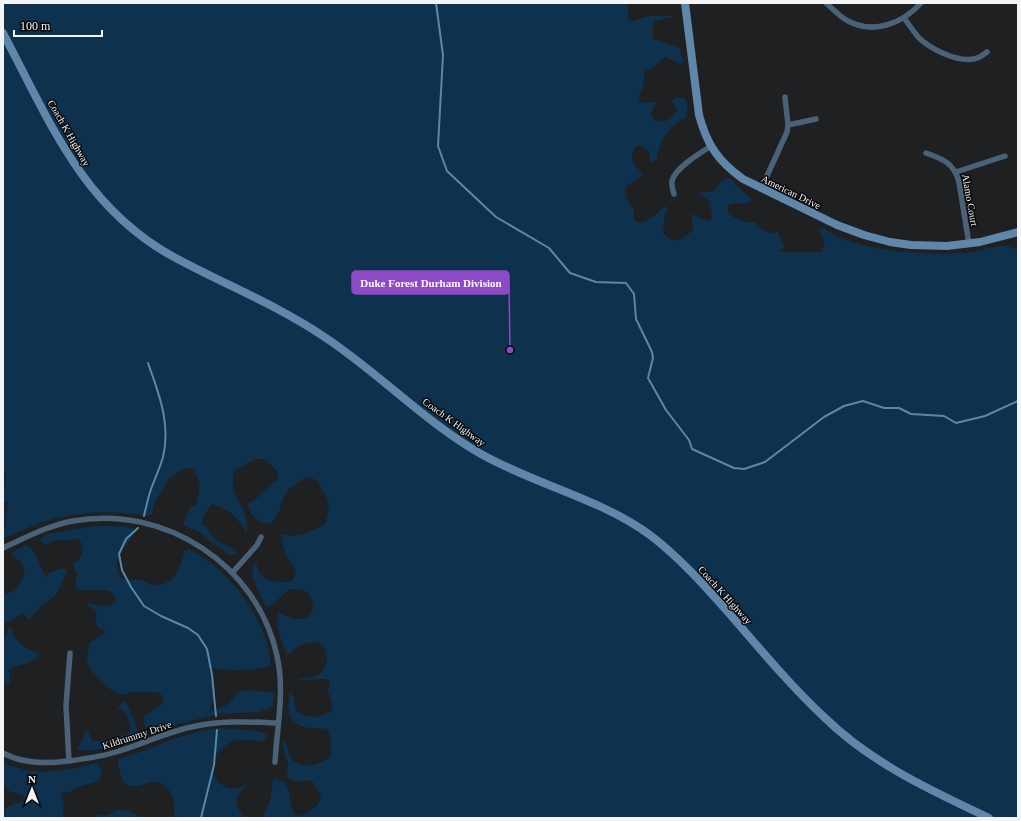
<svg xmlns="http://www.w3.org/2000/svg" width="1021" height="821" font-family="Georgia,serif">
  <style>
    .green { fill: #0e314d }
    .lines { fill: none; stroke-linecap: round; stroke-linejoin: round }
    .stream { stroke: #5a88aa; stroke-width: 2 }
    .street { stroke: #4a6278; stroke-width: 5.5 }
    .secondary { stroke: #6087aa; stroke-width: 8 }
    .labels { text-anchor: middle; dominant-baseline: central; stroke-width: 3; stroke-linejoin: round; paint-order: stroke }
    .street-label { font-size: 10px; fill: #f3f4f6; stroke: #090a0b }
    .leader { fill: none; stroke: #8d4ac7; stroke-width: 1.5 }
    .callout-dot { fill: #8d4ac7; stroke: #090a0b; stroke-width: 1.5 }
    .callout { fill: #8d4ac7; stroke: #8d4ac7; stroke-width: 1.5 }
    .callout-label { font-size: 11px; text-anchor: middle; font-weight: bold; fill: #fff }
  </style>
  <rect width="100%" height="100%" fill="#1e2022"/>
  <!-- green -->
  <g class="green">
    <path d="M3 3H628V10L629 14 628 20 632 21 649 16H676L654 21 652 32 653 39 680 48V52L684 62 680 64 665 57 652 68 645 71 643 86 638 100 642 103 657 102C639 124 671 129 677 109L673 104 672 100 678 97 684 98 687 102V117C668 128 660 138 657 159L651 163C648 152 651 150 639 145L634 148C630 161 633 163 642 173L641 177 626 186C624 195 627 202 634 208V219L639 223C650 221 656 214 665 206L668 208 665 215 663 232C673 247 685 239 694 228L692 222V214L695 215 700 219 710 221 712 217 710 202 698 192H713L723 180 729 178 752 200 749 203 730 204 728 208V213C735 219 745 224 754 221 758 229 769 235 778 232 779 238 783 242 784 247L779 252H821L825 246 823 239 819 232V229L824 228C853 252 927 255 964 253 982 252 1002 240 1018 250V818H261L263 817 270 801 273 778C276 779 280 780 282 781 294 789 286 809 298 816 308 813 320 807 321 795L312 781C301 780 296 783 287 777L288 764 285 756 282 738C288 744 287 751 291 758 299 771 321 764 330 757 332 747 332 739 327 729 314 728 293 730 289 713 288 707 289 700 289 694L292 693 294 701 295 709C307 720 318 719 331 711 334 703 331 698 327 691L330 684 329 680C318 677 307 682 296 679 303 678 312 678 318 675 327 671 330 653 323 646 314 637 292 647 287 657 284 646 273 622 279 613L295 619H307C314 613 315 600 308 593 303 588 296 589 289 589L270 607H266C260 594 252 581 252 567L256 562C257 566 258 572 261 575 268 583 283 583 292 581L296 572 293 564 288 559 284 550 280 533C294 540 313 531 325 524 329 513 331 501 323 492 321 489 320 484 317 481 315 479 309 477 306 478 302 479 290 488 288 490 279 500 280 533 259 521 253 518 249 511 247 504 258 500 267 486 278 479V472L264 459H256L235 470C225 495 253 510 246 533 236 515 230 510 212 504 206 510 205 517 201 523 209 528 208 533 214 538 221 545 230 545 237 552L234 555 227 554 199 532 183 525 191 506 196 505C200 490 203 480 191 468L181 470 169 479 155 502 152 513 148 516C93 507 53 514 3 539V529L5 528 8 503 3 501C3 491 6 482 6 472L3 469Z"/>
    <path d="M93 526H115L133 528 135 531C127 550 109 553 121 578 130 581 131 579 139 580 144 581 149 584 155 585 176 585 180 567 185 551L189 549C230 570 267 618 271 665 258 672 223 671 209 667L214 696 210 710 214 711C218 709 224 707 228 704 232 702 233 697 236 694 245 687 263 693 274 692L273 706 268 709 259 712 220 714 178 724 165 730 152 733 147 731 144 724V716L162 704 163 698 161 694 154 692H134L121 695 111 690 92 671 87 662 89 643 105 633 103 629 98 628 95 620 97 612 88 606V603C99 605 107 609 116 601L115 595C104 585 88 594 75 588L77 573 72 564C82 559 86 549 79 539L54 541 46 544 42 543 40 540 43 537 48 534Z"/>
    <path d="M26 545C40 552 38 567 47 578L48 573 62 568 67 571 65 577 55 596 42 605 29 620 27 617 23 614 3 624V592L6 594 16 590C20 583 27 573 23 565 20 561 14 557 11 553Z"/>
    <path d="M8 626 13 630C11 642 31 650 40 655 32 665 19 663 9 670L10 683H3V640L6 636Z"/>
    <path d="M123 702 126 703C130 711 140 729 138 737 119 744 97 754 77 749L80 745 85 731 89 732 90 738 93 741C105 741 119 738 130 732 132 722 128 717 122 709H117Z"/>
    <path d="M224 728C234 730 262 729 268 736L264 741H261L235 739C229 744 220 749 216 755 205 773 221 793 240 787 248 785 254 777 261 774 245 786 223 799 247 818H173L174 816C174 804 175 795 165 786 153 774 137 794 125 783 120 778 119 766 117 759 128 756 139 753 150 748 176 738 196 729 224 728Z"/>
    <path d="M4 763C10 765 18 768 25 770 49 774 73 769 96 763 102 768 104 776 98 781L75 788 70 792H61L64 808 62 818H4L5 809C13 802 26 801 37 801L9 791 3 784Z"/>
    <path d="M117 810C127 810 133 812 141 818H94L98 815H108Z"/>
  </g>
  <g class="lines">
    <!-- stream -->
    <g class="stream">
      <polyline points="436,3 443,55 438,146 447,171 496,217 549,248 570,273 596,282 626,283 634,294 636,319 652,352 653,358 648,378 666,410 689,440 692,449 734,468 744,469 765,462 824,417 844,406 863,401 884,408 899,408 911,414 944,416 956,423 985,416 1018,401"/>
      <path d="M144 516C146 507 148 498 151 489 155 478 160 468 163 457 171 424 159 394 148 363"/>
      <polyline points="138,528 126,539 119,554 122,570 131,587 144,606 161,616 188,628 198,635 207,649 212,675 216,716"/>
      <polyline points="201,818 214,765 217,730"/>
    </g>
    <!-- street -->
    <g class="street">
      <path d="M826 3C833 9 840 17 848 21 874 35 903 23 921 3"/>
      <path d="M904 18C909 25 914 32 919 38 931 49 956 62 973 59 978 59 983 55 987 52"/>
      <polyline points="788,125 816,119"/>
      <path d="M926 153C943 159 954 163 959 182L969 244"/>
      <polyline points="956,172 1005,156"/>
      <polyline points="761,189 787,132 788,125 785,97"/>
      <path d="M674 194C673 190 671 185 672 181 675 168 700 153 711 146"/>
      <path d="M3 548C27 537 47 526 73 521 164 504 258 565 277 656 285 691 277 727 275 762"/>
      <polyline points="233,572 257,545 261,537"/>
      <path d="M3 753C23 764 46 764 68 761 84 759 100 757 116 752 143 744 169 731 196 726 223 720 251 722 278 723"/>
      <polyline points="69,761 66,706 70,653"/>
    </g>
    <!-- secondary -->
    <g class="secondary">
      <path d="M685 3 699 115C707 145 718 161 743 179L837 225 864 235 890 242 911 245 947 246 980 242 1018 232"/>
      <path d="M3 33C49 120 82 206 172 256 223 284 278 305 326 338 380 374 425 422 481 454 536 485 599 498 650 535 679 557 704 585 728 612 759 648 790 685 824 717 871 763 930 790 989 818"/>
    </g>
  </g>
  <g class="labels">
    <!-- street labels -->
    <g class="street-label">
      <text transform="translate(69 133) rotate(60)">Coach K Highway</text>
      <text transform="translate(791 192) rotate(26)">American Drive</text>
      <text transform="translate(970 200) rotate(80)">Alamo Court</text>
      <text transform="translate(454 422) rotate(36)">Coach K Highway</text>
      <text transform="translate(725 595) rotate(48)">Coach K Highway</text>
      <text transform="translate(137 735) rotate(-18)">Kildrummy Drive</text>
    </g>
  </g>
  <!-- callouts -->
  <path class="leader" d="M510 350L509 283"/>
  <circle class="callout-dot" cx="510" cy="350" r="4"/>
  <rect class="callout" x="352" y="271" width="157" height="23" rx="4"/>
  <g class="callout-label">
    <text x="431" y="287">Duke Forest Durham Division</text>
  </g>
  <!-- border -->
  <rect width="1021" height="821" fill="none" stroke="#f3f4f6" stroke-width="8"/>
  <!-- north arrow -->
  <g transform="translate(32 789)" stroke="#090a0b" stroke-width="3" paint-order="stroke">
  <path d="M0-3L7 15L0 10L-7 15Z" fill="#f3f4f6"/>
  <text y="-6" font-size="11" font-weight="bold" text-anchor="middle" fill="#f3f4f6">N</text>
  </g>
  <!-- scale -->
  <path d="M14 30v6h88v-6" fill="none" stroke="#f3f4f6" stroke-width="2"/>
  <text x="20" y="30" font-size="12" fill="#f3f4f6" stroke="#090a0b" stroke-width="3" paint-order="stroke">100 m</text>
</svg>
